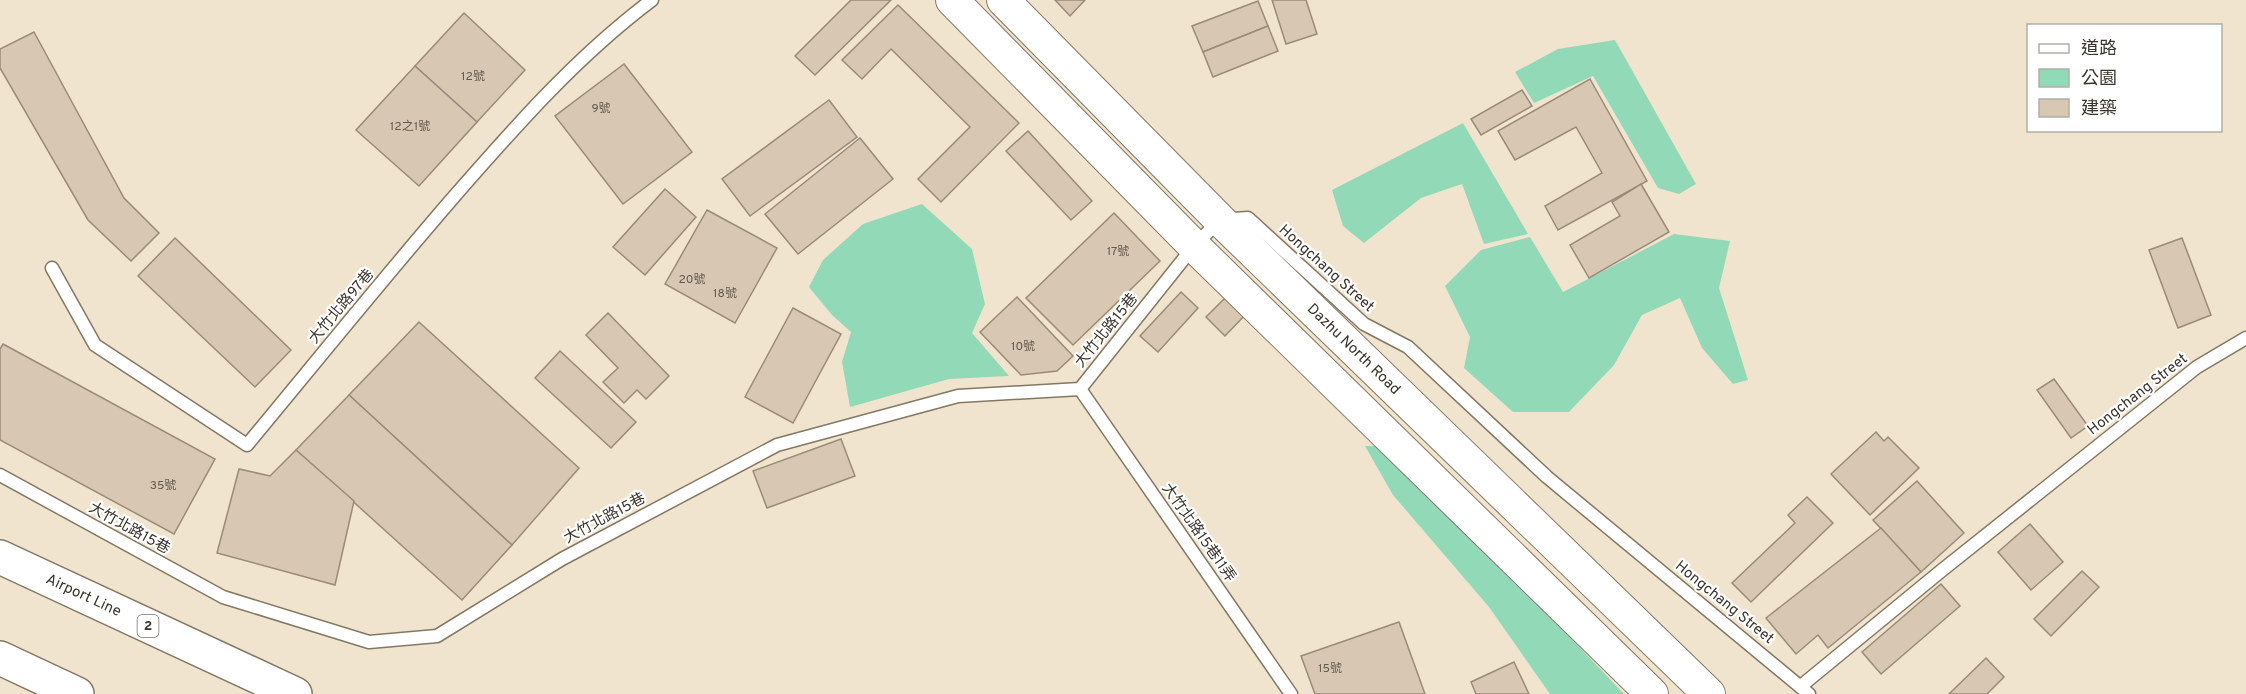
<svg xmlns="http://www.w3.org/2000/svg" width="2246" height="694" font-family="Overpass,'Noto Sans TC',sans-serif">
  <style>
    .green { fill: #92dab7 }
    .building { fill: #d7c7b3; stroke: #9a8b78; stroke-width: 1.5 }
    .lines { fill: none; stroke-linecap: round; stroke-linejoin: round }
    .service-casing { stroke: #837864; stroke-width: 15 }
    .tertiary-casing { stroke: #837864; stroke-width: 34 }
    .motorway-casing { stroke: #837864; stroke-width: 36 }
    .service { stroke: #fff; stroke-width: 12 }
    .tertiary { stroke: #fff; stroke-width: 32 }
    .motorway { stroke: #fff; stroke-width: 33 }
    .labels { text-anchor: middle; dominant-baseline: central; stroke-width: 4.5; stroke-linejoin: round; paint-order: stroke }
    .number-label { font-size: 12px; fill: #625a4e }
    .shield { fill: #fff; stroke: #76726c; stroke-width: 1.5 }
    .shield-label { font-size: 14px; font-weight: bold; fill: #3b362d }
    .street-label { font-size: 15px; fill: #3b362d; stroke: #fff }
  </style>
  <rect width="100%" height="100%" fill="#f0e4ce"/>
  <!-- green -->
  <g class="green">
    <polygon points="1615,40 1696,184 1679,194 1658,188 1593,76 1534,103 1515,72 1558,49"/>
    <polygon points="1463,123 1528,234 1484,244 1462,184 1421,198 1364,243 1343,226 1332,190"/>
    <polygon points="922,204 972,249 985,304 972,333 1009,376 949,379 850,407 842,362 851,332 832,315 809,287 823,260 863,224"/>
    <polygon points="1674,234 1730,241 1719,288 1748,380 1733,384 1702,348 1680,298 1642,315 1614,365 1569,412 1513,412 1464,368 1470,337 1445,286 1481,250 1530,237 1563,292"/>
    <polygon points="1365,446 1388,446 1624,694 1550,694 1489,607 1393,495"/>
  </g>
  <!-- building -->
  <g class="building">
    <polygon points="851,0 891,0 815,75 795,56"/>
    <polygon points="1055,0 1085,0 1070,16"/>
    <polygon points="1272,0 1306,0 1317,34 1286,44"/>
    <polygon points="1258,1 1268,26 1203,52 1192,26"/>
    <polygon points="898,5 1019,123 941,202 918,179 970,127 891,49 862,79 842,60"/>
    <polygon points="464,13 525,70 477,122 415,66"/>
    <polygon points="1268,26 1278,51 1213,77 1203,52"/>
    <polygon points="34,32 124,198 159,233 131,261 88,220 0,68 0,49"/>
    <polygon points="624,64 692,152 623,204 555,116"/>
    <polygon points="415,66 477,122 419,186 356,130"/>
    <polygon points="1590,79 1647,181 1558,230 1545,206 1602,173 1576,127 1515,160 1498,131"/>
    <polygon points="1522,90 1532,106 1481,135 1471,119"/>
    <polygon points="829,100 857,137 750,216 722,179"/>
    <polygon points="1028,131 1092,201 1071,220 1006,151"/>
    <polygon points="860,138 893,179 798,254 765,214"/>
    <polygon points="1641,184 1669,232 1589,278 1570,245 1620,216 1612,202"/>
    <polygon points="665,189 696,217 645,275 613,247"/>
    <polygon points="707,210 777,248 735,323 665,284"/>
    <polygon points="1114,213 1160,261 1073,345 1026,298"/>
    <polygon points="175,238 291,350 255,387 138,276"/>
    <polygon points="2182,238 2211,315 2178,328 2149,250"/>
    <polygon points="1181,292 1198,308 1158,352 1140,336"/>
    <polygon points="1227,296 1246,314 1225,336 1206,317"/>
    <polygon points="1017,297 1073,356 1057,371 1021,375 980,332"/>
    <polygon points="793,308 841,334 793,423 745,397"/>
    <polygon points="608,313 669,376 646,399 637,390 624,403 603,382 618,368 586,335"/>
    <polygon points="419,322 579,468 512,545 349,395"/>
    <polygon points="3,344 215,459 174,534 0,440 0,349"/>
    <polygon points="560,351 636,422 611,448 535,378"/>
    <polygon points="2054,379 2088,426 2071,438 2037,390"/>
    <polygon points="349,395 512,545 462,600 296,450"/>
    <polygon points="1876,432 1884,441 1888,437 1919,468 1870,515 1831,474"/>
    <polygon points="841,439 855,476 767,508 753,471"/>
    <polygon points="296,450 354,501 335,585 217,553 239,469 270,476"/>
    <polygon points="1917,481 1964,533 1921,572 1873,520"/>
    <polygon points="1807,497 1833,523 1751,602 1732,583 1795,523 1788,515"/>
    <polygon points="2030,524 2063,562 2031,590 1998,552"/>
    <polygon points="1881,528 1921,572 1828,648 1818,635 1796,654 1766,618"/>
    <polygon points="2082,571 2099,587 2051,636 2034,619"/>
    <polygon points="1941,584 1960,606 1881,674 1862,652"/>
    <polygon points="1399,622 1425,694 1315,694 1301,656"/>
    <polygon points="1986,658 2004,677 1987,694 1949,694"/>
    <polygon points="1514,662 1529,694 1476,694 1471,682"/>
  </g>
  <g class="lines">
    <!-- service casing -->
    <g class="service-casing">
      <g id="service">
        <path d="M52 268 95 345 247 445C315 363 382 280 452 199 514 128 576 57 652 0"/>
        <polyline points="1080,389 1291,694"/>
        <polyline points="0,475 223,597 369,642 437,636 562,559 777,445 958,396 1080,389 1194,246 1220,220 1248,218 1364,324 1408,347 1547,477 1809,694"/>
        <polyline points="1801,686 1941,571 2197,367 2246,338"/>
      </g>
    </g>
    <!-- tertiary casing -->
    <g class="tertiary-casing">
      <g id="tertiary">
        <polyline points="952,0 1194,246 1652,694"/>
        <path id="s1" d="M1003 0 1220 220 1709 694"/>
      </g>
    </g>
    <!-- motorway casing -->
    <g class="motorway-casing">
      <g id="motorway">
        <path id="s2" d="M0 557 295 694"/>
        <polyline points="0,658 77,694"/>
      </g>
    </g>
    <!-- service -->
    <use href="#service" class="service"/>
    <!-- tertiary -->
    <use href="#tertiary" class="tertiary"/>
    <!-- motorway -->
    <use href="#motorway" class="motorway"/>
  </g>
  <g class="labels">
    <!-- number labels -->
    <g class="number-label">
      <text x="473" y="77">12號</text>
      <text x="601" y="109">9號</text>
      <text x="410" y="127">12之1號</text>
      <text x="1118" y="252">17號</text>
      <text x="692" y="280">20號</text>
      <text x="725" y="294">18號</text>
      <text x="1023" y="347">10號</text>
      <text x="163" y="486">35號</text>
      <text x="1330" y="669">15號</text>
    </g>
    <!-- shield labels -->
    <rect class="shield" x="137.5" y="615" width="21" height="22" rx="4.5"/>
    <g class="shield-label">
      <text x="148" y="626">2</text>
    </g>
    <!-- street labels -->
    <g class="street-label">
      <text transform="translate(1326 269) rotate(42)">Hongchang Street</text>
      <text transform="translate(342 307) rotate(-50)">大竹北路97巷</text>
      <text transform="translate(1107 331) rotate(-51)">大竹北路15巷</text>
      <text stroke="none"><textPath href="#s1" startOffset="495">Dazhu North Road</textPath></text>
      <text transform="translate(2138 395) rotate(-38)">Hongchang Street</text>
      <text transform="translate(605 519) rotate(-28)">大竹北路15巷</text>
      <text transform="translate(129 529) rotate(29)">大竹北路15巷</text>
      <text transform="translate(1198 533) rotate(55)">大竹北路15巷11弄</text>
      <text stroke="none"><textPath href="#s2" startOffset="92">Airport Line</textPath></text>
      <text transform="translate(1724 603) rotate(39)">Hongchang Street</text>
    </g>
  </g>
  <!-- legend -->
  <rect x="2027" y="24" width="195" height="108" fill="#ffffff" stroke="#b1afab" stroke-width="1.5"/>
  <rect x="2039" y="44" width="30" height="9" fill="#ffffff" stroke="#b1afab" stroke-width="1.5"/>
  <text x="2081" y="54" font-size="18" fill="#3b362d">道路</text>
  <rect x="2039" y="69" width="30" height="18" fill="#92dab7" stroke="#b1afab" stroke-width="1.5"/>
  <text x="2081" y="84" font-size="18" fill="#3b362d">公園</text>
  <rect x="2039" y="99" width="30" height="18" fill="#d7c7b3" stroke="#b1afab" stroke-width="1.5"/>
  <text x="2081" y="114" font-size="18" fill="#3b362d">建築</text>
</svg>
